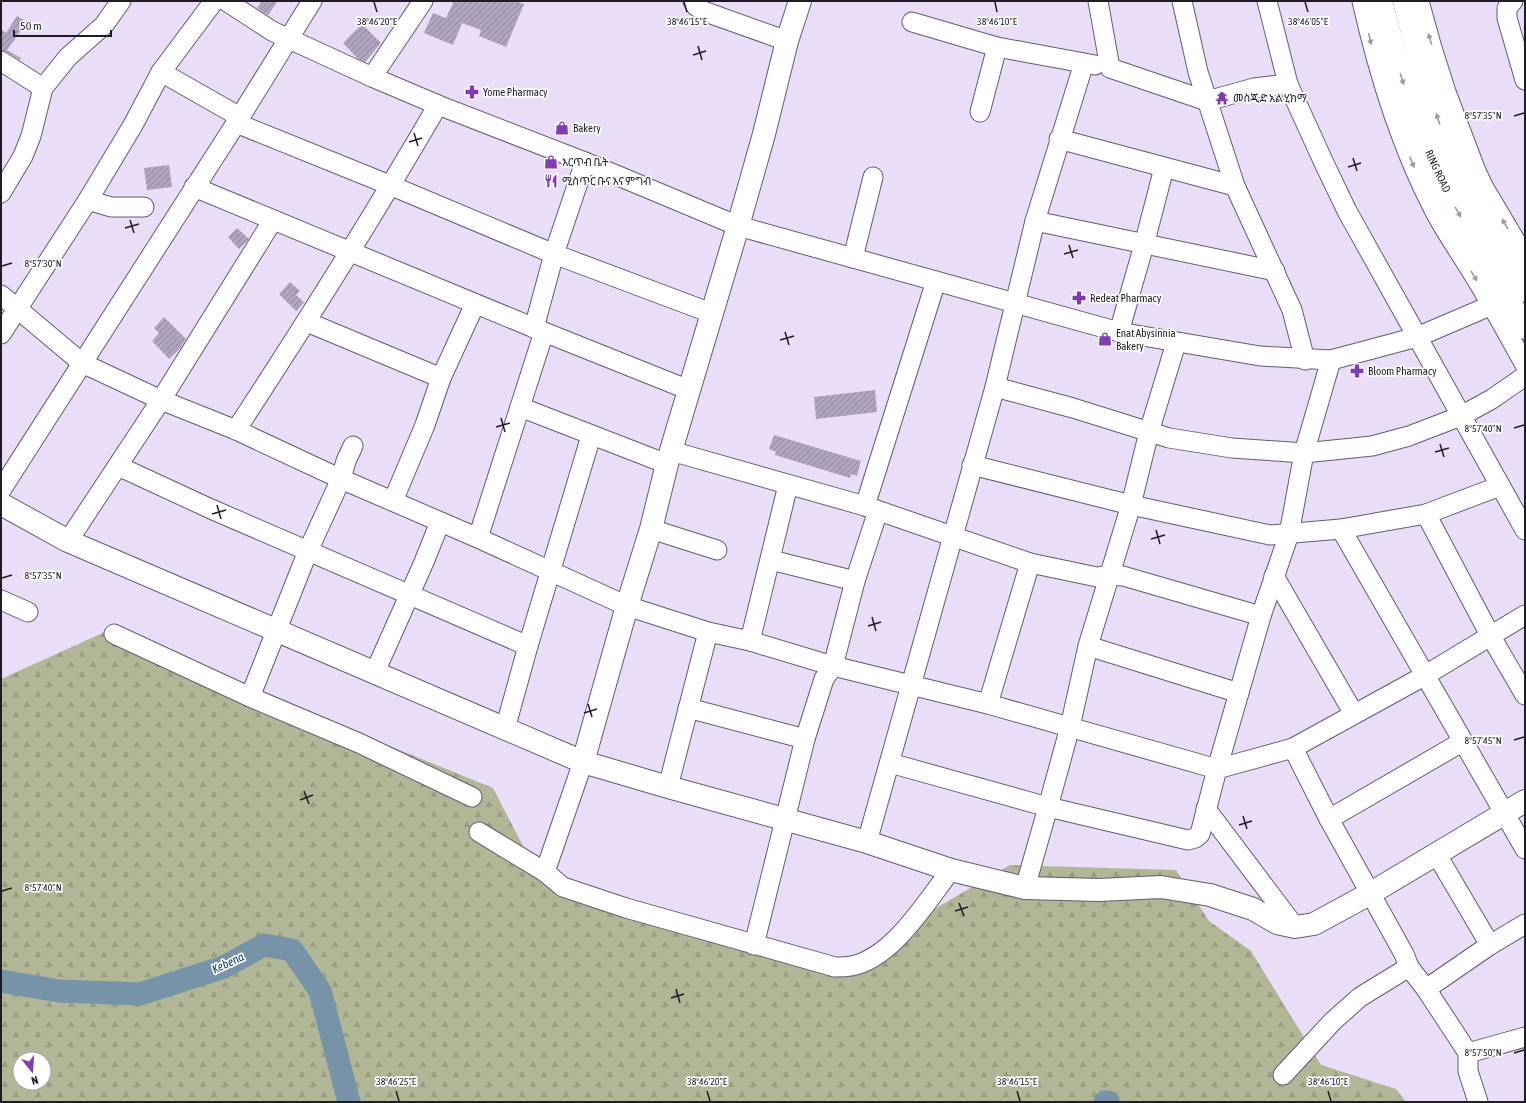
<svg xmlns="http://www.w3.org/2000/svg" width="1526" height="1103" font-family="'Asap Condensed','Noto Sans Ethiopic',sans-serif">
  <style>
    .forest { fill: url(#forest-firs); fill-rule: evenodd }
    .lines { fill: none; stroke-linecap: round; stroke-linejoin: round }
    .river { stroke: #7693a7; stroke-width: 23 }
    .building { fill: url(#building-hatch) }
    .minor-casing { stroke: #655b72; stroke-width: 21 }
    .major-casing { stroke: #655b72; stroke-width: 24 }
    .highway-casing { stroke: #655b72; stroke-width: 24 }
    .minor { stroke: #fff; stroke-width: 19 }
    .major { stroke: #fff; stroke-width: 22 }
    .highway { stroke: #fff; stroke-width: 22 }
    .oneway { fill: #9b999d }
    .ticks { fill: none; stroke: #201c25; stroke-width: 1.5 }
    .labels { text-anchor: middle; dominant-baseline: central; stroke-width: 3.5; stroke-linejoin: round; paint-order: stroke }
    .poi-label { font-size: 11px; fill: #201c25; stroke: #fff; text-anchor: start }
    .street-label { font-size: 11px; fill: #201c25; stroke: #fff }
    .water-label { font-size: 12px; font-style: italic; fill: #013c59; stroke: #fff }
    .ticks-label { font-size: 10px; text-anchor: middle; fill: #201c25; stroke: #fff; stroke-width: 3.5; stroke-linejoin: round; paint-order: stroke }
  </style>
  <defs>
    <pattern id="forest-firs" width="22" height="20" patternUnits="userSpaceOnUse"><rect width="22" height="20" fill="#b1b696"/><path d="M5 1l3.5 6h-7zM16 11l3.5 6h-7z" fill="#989c81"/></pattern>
    <pattern id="building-hatch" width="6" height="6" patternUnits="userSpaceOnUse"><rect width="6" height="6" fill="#b0a5be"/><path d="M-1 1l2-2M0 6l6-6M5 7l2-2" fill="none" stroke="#8f869a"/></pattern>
  </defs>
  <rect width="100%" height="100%" fill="#e9ddf7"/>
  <!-- forest -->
  <path class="forest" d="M107 631 493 788 540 879 838 965 1010 865 1176 870 1209 921 1251 951 1321 1065 1396 1089 1406 1102H1V679ZM20 1059H44V1083H20Z"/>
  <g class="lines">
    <!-- river -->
    <g class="river">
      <polyline points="1,981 59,991 140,994 224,967 264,945 292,950 320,991 349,1102"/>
      <polyline points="1105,1102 1108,1102"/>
    </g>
  </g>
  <!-- building -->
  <g class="building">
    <polygon points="262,1 278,1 268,15 257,8"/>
    <polygon points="454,1 515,1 524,4 506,47 479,36 481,30 462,23 453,45 424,33 433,13 446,18"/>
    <polygon points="17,16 27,22 7,50 21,58 20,60 7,52 1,50 1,29 6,33"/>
    <polygon points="362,24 381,43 365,62 358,59 343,43"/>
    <polygon points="169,165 172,187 147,190 144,168"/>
    <polygon points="237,228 249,239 239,249 228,237"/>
    <polygon points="290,282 300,291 296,295 304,302 296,311 279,294"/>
    <polygon points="164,317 186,339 181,347 169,359 152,341 159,333 154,328"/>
    <polygon points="875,390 877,412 816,419 814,397"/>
    <polygon points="774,435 861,461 857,476 851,474 850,478 775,455 776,452 769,449"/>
  </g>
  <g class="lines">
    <!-- minor casing -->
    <g class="minor-casing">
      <g id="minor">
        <polyline points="226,1 272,31 372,77 438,105 585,162 738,226 1119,332 1260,356 1331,360 1417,337 1492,305"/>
        <polyline points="693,1 696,6 703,11 787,41"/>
        <polyline points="1098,1 1110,68 1207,101 1254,88 1288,84"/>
        <polyline points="1182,1 1198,72 1235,186 1292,310 1305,360"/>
        <polyline points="1267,1 1288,84 1324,163 1347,211 1525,530"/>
        <path d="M1362 1C1378 72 1399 142 1433 208 1444 230 1459 251 1472 272 1491 303 1508 334 1525 365"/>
        <polyline points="1419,1 1432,48 1446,92 1476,171 1483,186 1525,257"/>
        <polyline points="1513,1 1507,8 1507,18 1525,80"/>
        <polyline points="912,22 997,47 1095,65"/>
        <polyline points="1,61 43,88 68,57 104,25 121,1"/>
        <polyline points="161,72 240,117"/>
        <polyline points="372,77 423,1"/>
        <polyline points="980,112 997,47"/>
        <polyline points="236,123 392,186 554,254 711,313"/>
        <polyline points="1059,139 1235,186"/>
        <polyline points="194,187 544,332 689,390"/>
        <polyline points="1,193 23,156 31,136 43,88"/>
        <polyline points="88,200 111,207 144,207"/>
        <polyline points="1035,221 1275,271"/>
        <polyline points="853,258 873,177"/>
        <polyline points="1,295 82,363 161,400 236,430 341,479 478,538 627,606 708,632 750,641 833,666 988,704 1217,769 1293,748 1424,676 1525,615"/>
        <polyline points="307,322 441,378 425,425 393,501"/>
        <polyline points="534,328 554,254 585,162"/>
        <polyline points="1119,332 1144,245 1164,168"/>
        <polyline points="1,334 88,200 133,125 161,72 214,1"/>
        <polyline points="441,378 475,304"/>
        <polyline points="995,387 1073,408 1169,438 1232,448 1304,453 1372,446 1409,436 1461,416 1492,399 1525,376"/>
        <polyline points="520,407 667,464"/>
        <path d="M236 430C306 323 374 215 438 105"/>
        <polyline points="671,451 865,506 1030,563 1097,577 1109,575 1123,576 1261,616"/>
        <polyline points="972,465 1131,505 1270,535 1341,529 1426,514 1500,486"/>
        <polyline points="118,466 211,509 528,646"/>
        <polyline points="1,490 240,117 312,1"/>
        <polyline points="865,506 936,281"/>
        <polyline points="1426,514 1490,635 1525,695"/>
        <polyline points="651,529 717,550"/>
        <polyline points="1341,529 1525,849"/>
        <polyline points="478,538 544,332"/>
        <polyline points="68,541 161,400 273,220"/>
        <polyline points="771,560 855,581"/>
        <polyline points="1274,576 1354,714"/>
        <polyline points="1,600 28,612"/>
        <polyline points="114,634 250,697 359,743 472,797"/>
        <polyline points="750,641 788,485"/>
        <polyline points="1088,646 1239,693"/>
        <polyline points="375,672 424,562 440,522"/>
        <polyline points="250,697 308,551 341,479 346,461 353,446"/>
        <polyline points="988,704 1030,563"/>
        <polyline points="688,708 805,739"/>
        <polyline points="505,729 528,646 591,436"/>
        <polyline points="1293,748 1329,819 1404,954 1409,967 1426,989 1468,1053 1468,1071 1478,1102"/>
        <polyline points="890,763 1048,807 1188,840 1195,838 1200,834 1217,769 1261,616 1289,534 1304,453 1331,360"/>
        <polyline points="668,787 708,632"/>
        <polyline points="1206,809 1295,927"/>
        <polyline points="1329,819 1462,742"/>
        <path d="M479 832 545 872 563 887 626 908 835 967C840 967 846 967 851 966 892 959 927 901 951 870"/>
        <polyline points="867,842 995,387 1035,221 1084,63"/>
        <polyline points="1437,855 1490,945"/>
        <polyline points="545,872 583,762"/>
        <polyline points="1025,888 1048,807 1070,727 1088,646 1131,505 1149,432 1176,343"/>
        <polyline points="754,945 805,739 824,679 833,666 855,581 878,511"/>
        <polyline points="1426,989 1490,945 1525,924"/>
        <polyline points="1468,1053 1525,1037"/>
        <polyline points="1283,1075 1333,1021 1360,997 1409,967"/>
      </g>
    </g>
    <!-- major casing -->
    <g class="major-casing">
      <g id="major">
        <polyline points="1,504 68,541 583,762 668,787 867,842 951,870 1025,888 1099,890 1161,887 1210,895 1253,909 1277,923 1295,927 1314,924 1371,893 1525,801"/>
        <polyline points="583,762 627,606 651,529 667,464 738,226 764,134 787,41 800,1"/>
      </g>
    </g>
    <!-- highway casing -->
    <g class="highway-casing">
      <g id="highway">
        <path d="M1381 1C1396 56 1410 111 1433 163 1459 220 1494 273 1525 328"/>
        <path d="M1404 1C1415 43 1425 86 1440 126 1462 184 1495 237 1525 291"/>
      </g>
    </g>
    <!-- minor -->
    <use href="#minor" class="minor"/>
    <!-- major -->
    <use href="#major" class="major"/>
    <!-- highway -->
    <use href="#highway" class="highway"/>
  </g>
  <!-- one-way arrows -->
  <defs><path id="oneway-solid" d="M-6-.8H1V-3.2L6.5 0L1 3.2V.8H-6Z"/></defs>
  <g class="oneway">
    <use href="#oneway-solid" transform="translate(1370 39) rotate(77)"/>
    <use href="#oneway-solid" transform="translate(1430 39) rotate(-106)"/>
    <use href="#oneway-solid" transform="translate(1402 79) rotate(72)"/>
    <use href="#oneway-solid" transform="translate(1438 119) rotate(-108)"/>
    <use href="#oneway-solid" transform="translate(1412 162) rotate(68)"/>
    <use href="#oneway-solid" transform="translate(1458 212) rotate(60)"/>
    <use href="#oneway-solid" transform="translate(1505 224) rotate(-120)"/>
    <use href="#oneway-solid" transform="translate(1474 276) rotate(59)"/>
  </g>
  <!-- ticks -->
  <path class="ticks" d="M374 2 377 12M684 2 687 12M995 2 997 12M1305 2 1308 12M698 46 702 60M693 55 706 51M1514 116 1524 113M414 133 418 146M409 142 422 138M1353 158 1357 171M1348 167 1361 163M130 220 134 233M125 228 139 224M1069 245 1073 258M1064 254 1078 250M2 266 12 263M785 332 789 345M780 340 794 336M501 418 505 432M496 427 510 423M1514 428 1524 425M1440 444 1444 457M1435 452 1449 448M217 505 221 519M212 514 226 510M1156 530 1160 544M1151 539 1165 535M2 578 12 575M872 617 876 631M868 626 881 622M588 704 592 717M584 713 597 709M1514 740 1524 737M304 791 309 804M300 800 313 795M1243 816 1247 829M1239 825 1252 821M2 891 12 888M959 903 964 916M955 911 968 907M676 989 680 1003M671 998 684 994M1514 1053 1524 1050M396 1091 399 1101M707 1091 710 1101M1017 1091 1020 1101M1328 1091 1331 1101"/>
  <!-- icons -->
  <defs>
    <g id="pharmacy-bare" transform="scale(1.08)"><path d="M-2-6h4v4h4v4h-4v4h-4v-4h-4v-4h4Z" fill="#7f3db1" stroke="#fff" stroke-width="2.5" paint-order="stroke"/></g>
    <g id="temple-bare" transform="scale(1.08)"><path d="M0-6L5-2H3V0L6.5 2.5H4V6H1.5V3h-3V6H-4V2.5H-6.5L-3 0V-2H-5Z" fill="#7f3db1" stroke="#fff" stroke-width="2.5" paint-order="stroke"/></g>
    <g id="shop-bare" transform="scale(1.08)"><path d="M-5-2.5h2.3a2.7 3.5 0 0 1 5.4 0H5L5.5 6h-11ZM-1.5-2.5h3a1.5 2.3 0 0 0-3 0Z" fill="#7f3db1" stroke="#fff" stroke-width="2.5" paint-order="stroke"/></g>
    <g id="restaurant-bare" transform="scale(1.08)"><path d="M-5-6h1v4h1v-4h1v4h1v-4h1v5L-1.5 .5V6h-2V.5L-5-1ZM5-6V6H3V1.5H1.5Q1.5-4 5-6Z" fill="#7f3db1" stroke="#fff" stroke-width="2.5" paint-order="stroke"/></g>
  </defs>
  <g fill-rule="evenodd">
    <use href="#pharmacy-bare" x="472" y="92"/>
    <use href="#temple-bare" x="1222" y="98"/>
    <use href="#shop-bare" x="562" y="128"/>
    <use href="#shop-bare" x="551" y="162"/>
    <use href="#restaurant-bare" x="551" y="181"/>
    <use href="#pharmacy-bare" x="1079" y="298"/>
    <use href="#shop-bare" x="1105" y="339"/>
    <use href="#pharmacy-bare" x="1357" y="371"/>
  </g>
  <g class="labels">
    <!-- poi labels -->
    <g class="poi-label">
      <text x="483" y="92">Yome Pharmacy</text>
      <text x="1233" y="98">መስጂድ አል ሂክማ</text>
      <text x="573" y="128">Bakery</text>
      <text x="562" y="162">እርጥብ ቤት</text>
      <text x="562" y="181">ሚስጥር ቡና እና ምግብ</text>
      <text x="1090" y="298">Redeat Pharmacy</text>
      <text x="1116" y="333">Enat Abysinnia<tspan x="1116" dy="13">Bakery</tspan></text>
      <text x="1368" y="371">Bloom Pharmacy</text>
    </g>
    <!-- street labels -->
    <g class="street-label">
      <text transform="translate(1438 171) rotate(65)">RING ROAD</text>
    </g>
    <!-- water labels -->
    <g class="water-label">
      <text transform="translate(228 963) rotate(-25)">Kebena</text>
    </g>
  </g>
  <g class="ticks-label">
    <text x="377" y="25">38°46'20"E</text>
    <text x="687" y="25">38°46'15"E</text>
    <text x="997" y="25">38°46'10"E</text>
    <text x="1308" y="25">38°46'05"E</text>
    <text x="1483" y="119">8°57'35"N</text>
    <text x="43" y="267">8°57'30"N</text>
    <text x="1483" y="432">8°57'40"N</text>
    <text x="43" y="579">8°57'35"N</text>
    <text x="1483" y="744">8°57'45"N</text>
    <text x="43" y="891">8°57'40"N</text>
    <text x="1483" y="1056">8°57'50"N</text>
    <text x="396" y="1085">38°46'25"E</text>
    <text x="707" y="1085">38°46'20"E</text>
    <text x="1017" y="1085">38°46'15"E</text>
    <text x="1328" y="1085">38°46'10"E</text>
  </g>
  <!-- border -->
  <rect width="1526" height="1103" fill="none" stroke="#201c25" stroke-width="4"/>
  <!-- north arrow -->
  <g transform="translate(32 1071) rotate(163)"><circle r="19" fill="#ffffff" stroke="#a6a4a8"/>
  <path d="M0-3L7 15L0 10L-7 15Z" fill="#7f3db1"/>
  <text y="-6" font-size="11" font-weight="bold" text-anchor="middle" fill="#201c25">N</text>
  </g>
  <!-- scale -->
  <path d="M14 30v6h97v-6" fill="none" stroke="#201c25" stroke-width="2"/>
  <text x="20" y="30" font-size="12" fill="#201c25" stroke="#ffffff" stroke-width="3" paint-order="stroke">50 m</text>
</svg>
